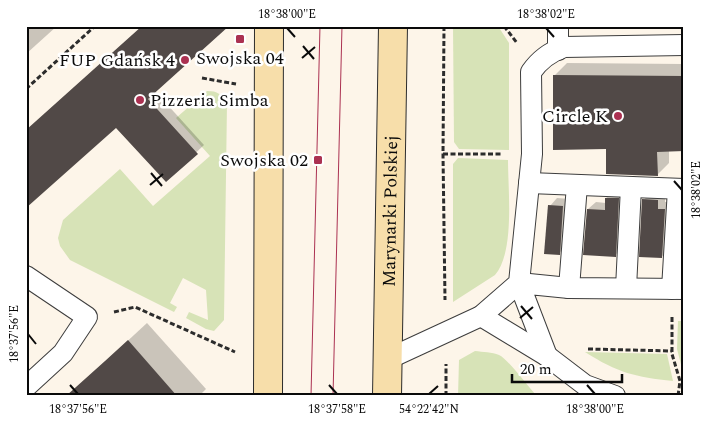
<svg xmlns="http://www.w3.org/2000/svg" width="710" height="422" font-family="Spectral,serif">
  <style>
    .green { fill: #d7e3b7 }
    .shadow { fill: #0003 }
    .building { fill: #514947 }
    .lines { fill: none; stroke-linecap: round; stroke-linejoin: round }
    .lane-casing { stroke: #3d3d3d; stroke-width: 22 }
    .secondary-casing { stroke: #2c2c2c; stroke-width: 30 }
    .path { stroke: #2c2c2c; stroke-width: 3; stroke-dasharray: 5 2.5; stroke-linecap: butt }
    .lane { stroke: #fff; stroke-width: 20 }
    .secondary { stroke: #f7deaa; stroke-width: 28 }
    .tram { stroke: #ab3151; stroke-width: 1 }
    .ticks { fill: none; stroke: #0a0a0a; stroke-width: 2 }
    .poi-dot { fill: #ab3151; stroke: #fff; stroke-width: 2 }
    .labels { text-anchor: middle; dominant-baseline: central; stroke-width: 5; stroke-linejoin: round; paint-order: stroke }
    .poi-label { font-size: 18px; fill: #0a0a0a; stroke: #fff; text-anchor: end }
    .street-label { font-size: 18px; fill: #0a0a0a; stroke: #fff }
    .neatline { fill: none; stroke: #0a0a0a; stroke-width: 2 }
    .ticks-label { font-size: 12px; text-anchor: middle; fill: #0a0a0a }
  </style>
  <rect width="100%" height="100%" fill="#fdf5e9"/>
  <!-- green -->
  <g class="green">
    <polygon points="453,26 498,26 509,43 509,150 459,149 454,142"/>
    <path d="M207 91C218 91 221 94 227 103L224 320 214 331 206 329 186 318 189 312 208 320 206 290 183 278 170 303 177 307 174 312 70 260 60 246 58 238 63 220 120 169 153 206 210 156 176 118Z"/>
    <path d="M458 158 508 160C508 190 515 252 495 275L453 302V164Z"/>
    <polygon points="678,321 684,321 684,376 677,349"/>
    <path d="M475 351C483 352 492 352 499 355 508 359 528 387 537 396H458L459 360Z"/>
    <path d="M585 352 667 354 673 381C635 377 618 373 585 352Z"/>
  </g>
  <!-- shadow -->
  <g class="shadow">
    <polygon points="26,26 57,26 26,54"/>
    <polygon points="567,63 684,64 684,150 669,150 669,163 657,175 608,148 555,75"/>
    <polygon points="155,91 204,145 166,181 116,126"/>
    <polygon points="614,191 625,191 623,248 615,255 588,209 596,202 606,203 606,198"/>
    <polygon points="651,192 665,193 665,202 672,202 669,250 661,257 644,200"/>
    <polygon points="557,198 570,199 567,246 559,253 550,206"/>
    <polygon points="147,323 206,389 199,396 68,396"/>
  </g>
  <!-- building -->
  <g class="building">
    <polygon points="142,26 229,26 148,99 198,154 166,182 116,128 26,208 26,130"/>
    <polygon points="553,75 684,76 684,151 657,152 658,176 606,174 606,149 553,150"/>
    <polygon points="605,198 619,198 616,257 583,255 587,209 605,210"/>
    <polygon points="642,199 658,200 658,209 665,209 662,258 639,257"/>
    <polygon points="548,205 563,206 560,255 544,254"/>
    <polygon points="128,340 177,396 66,396 105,361"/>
  </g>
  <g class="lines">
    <!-- lane casing -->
    <g class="lane-casing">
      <g id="lane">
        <polyline points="558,50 558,26"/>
        <polyline points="529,183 684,189"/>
        <polyline points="26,276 87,317 63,353 26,387"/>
        <polyline points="569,288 577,185"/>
        <polyline points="626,288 631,187"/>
        <polyline points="672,289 678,189"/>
        <polyline points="481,316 547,356 585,385 615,396"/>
        <polyline points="547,356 519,283 569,288 684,289"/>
        <path d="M388 359 481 316 519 283 532 154 531 72C540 59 550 52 564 47L684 45"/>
      </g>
    </g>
    <!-- secondary casing -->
    <g class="secondary-casing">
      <g id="secondary">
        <polyline points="268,396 269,26"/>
        <path id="s1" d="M387 396 393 26"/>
      </g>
    </g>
    <!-- path -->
    <g class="path">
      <polyline points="444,26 443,154 445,300"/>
      <polyline points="504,26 517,43"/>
      <polyline points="202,78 236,84"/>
      <polyline points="26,89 95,26"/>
      <polyline points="443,154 502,154"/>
      <polyline points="114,312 135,307 235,352"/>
      <polyline points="672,317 672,354 680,381 678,396"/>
      <polyline points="588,349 672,351"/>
      <polyline points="446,396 446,364"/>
    </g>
    <!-- lane -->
    <use href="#lane" class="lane"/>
    <!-- secondary -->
    <use href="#secondary" class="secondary"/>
    <!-- tram -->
    <g class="tram">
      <polyline points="311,396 320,26"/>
      <polyline points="333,396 342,26"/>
    </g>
  </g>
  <!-- ticks -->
  <path class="ticks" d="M287 28 295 37M546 28 554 37M303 46 314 59M302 58 315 47M151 173 162 186M674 181 682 190M150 185 163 174M521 306 532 319M520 318 533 307M28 334 36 344M70 385 78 394M329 385 337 394M587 385 595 394M429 394 438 386"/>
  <!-- markers -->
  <g class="poi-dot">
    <rect x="235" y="34" width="10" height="10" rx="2.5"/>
    <circle cx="185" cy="60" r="5"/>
    <circle cx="140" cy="100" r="5"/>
    <circle cx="618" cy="116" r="5"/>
    <rect x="313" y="155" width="10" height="10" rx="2.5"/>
  </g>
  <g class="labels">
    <!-- poi labels -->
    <g class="poi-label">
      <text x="240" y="58" text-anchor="middle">Swojska 04</text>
      <text x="175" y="60">FUP Gdańsk 4</text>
      <text x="150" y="100" text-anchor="start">Pizzeria Simba</text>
      <text x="608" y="116">Circle K</text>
      <text x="308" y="160">Swojska 02</text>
    </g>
    <!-- street labels -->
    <g class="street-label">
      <text stroke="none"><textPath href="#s1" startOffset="185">Marynarki Polskiej</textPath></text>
    </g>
  </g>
  <!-- border -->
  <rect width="710" height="422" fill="none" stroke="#ffffff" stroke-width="55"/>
  <!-- scale -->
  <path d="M512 374v8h110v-8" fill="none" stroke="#0a0a0a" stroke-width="2.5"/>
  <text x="520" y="374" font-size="15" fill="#0a0a0a" stroke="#ffffff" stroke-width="4" paint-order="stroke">20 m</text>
  <rect x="28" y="28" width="654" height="366" class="neatline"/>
  <g class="ticks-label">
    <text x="287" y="18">18°38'00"E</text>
    <text x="546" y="18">18°38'02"E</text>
    <text transform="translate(696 190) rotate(-90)" y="4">18°38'02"E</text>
    <text transform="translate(14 334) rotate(-90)" y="4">18°37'56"E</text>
    <text x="78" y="413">18°37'56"E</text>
    <text x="337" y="413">18°37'58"E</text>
    <text x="429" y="413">54°22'42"N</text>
    <text x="595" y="413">18°38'00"E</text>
  </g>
</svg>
